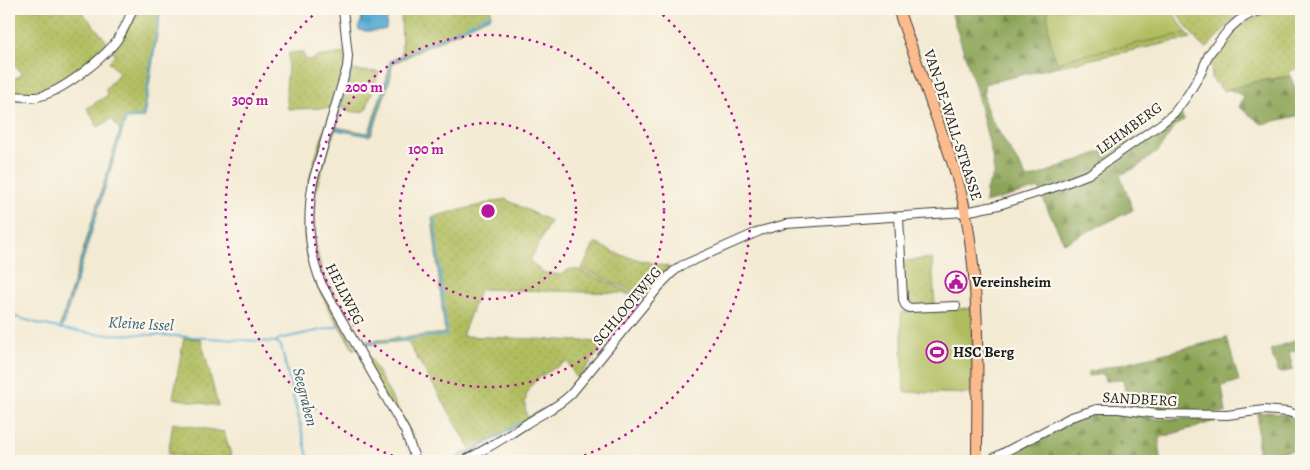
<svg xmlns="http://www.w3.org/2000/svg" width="1310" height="470" font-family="Alegreya,serif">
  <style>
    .grass { fill: url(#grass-dots); stroke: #666c3e }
    .forest { fill: url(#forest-firs); stroke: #546039 }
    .park { fill: #b0bd5f; stroke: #666c3e }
    .water { fill: url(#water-ripples); stroke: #396377 }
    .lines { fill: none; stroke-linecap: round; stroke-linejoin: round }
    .stream { stroke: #56aad2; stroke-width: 2 }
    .minor-casing { stroke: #3c3b37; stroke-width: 10 }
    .major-casing { stroke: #3c3b37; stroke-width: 12 }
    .minor { stroke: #fff; stroke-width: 8 }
    .major { stroke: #fbbb8d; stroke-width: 10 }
    .ring { fill: none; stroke: #b5179e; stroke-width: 2.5; stroke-dasharray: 2.5 5 }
    .labels { text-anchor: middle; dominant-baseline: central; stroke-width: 4.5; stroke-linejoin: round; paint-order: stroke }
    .street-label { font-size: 15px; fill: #1c1c1c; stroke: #fbf7ec }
    .poi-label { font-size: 15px; font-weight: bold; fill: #1c1c1c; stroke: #fbf7ec; text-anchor: start }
    .water-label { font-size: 16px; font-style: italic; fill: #365c6e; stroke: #fbf7ec }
    .centre { fill: #b5179e; stroke: #fbf7ec; stroke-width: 2.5 }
    .ring-label { font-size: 15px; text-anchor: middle; font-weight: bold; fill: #b5179e; stroke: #fbf7ec; stroke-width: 4.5; stroke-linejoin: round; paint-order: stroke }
  </style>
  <defs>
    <pattern id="grass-dots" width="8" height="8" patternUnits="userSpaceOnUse" patternTransform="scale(1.25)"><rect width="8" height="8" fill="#b0bd5f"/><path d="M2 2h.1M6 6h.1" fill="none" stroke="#97a252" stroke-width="1.8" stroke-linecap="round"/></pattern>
    <pattern id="forest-firs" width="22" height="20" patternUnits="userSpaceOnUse" patternTransform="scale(1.25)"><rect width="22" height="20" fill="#8ca456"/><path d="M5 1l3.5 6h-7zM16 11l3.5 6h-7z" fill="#728546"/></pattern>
    <pattern id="water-ripples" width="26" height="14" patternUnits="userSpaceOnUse" patternTransform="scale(1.25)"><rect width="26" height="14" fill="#56aad2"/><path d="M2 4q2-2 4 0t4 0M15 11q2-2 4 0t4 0" fill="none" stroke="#468aaa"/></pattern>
  </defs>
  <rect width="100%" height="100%" fill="#fbf7ec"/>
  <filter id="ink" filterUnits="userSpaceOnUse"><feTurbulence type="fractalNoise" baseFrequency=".02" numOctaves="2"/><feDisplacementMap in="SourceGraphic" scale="10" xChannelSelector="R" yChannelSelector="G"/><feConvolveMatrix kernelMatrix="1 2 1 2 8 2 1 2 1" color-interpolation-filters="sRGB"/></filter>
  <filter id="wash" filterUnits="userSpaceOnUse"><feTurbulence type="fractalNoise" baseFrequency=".0096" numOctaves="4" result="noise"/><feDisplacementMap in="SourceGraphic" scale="20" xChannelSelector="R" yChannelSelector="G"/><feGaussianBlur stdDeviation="1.12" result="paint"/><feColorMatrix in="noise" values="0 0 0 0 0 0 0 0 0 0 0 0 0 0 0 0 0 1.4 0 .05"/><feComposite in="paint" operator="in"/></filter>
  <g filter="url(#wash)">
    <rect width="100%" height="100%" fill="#f3ead3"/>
    <!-- grass -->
    <g class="grass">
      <polygon points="9,9 80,9 108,43 73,73 50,87 35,94 12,93 9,89 9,81 22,75 9,57"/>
      <polygon points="136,9 161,9 144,118 126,119 63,326 60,326 120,130 112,119 98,127 87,108 108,95 105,90 119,73 110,64 109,61 116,55 112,50"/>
      <path d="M401 9H491V16L392 64 391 76 372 134 368 136 336 130 334 132 318 183 315 197 314 221 316 247 322 272 361 342 445 333 432 217 505 199 550 221 530 261 542 272 561 275 570 269 579 270 644 298 642 300 631 295 622 293 480 289 462 336 607 342 577 379 567 361C541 377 519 382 527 418L543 409 544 411 456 461H450L471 449 407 341 363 345 416 442 422 461H419L323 282 311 236 315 184 337 112H340L336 127 367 133 369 132 388 73 390 61 402 55Z"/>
      <polygon points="1174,9 1252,9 1230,22 1206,49 1198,42"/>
      <polygon points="1284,9 1301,9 1301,65 1288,73 1290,76 1254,82 1223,91 1211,78 1212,63 1224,42 1239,26 1261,15"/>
      <polygon points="1187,33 1191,38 1059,66 1058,63 1074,57"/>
      <path d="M302 52 306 60H315V57L345 53 346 56 345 70C338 92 332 114 325 136 311 181 298 227 315 274 324 300 341 324 355 348L354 350C340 327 323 302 313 276 302 250 302 209 309 181 315 156 324 132 332 108L288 109 286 90 289 53Z"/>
      <path d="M351 53 352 66 351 70 379 72 366 110C358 115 347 110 338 108L350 54Z"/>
      <polygon points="595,243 620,255 669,267 645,296 582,269"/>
      <polygon points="932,258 935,305 912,306 906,302 903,261"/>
      <polygon points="184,338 201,339 218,406 173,398"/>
      <polygon points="173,423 224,432 233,461 218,461 168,454"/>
    </g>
    <!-- forest -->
    <g class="forest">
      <path d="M950 9H1048C1048 31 1052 45 1059 66L984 84 985 104 991 119 1028 179 1162 129 1180 112 1184 120 1175 126 1158 151 1137 167 1120 175 1133 210 1064 243 1047 208 1039 188 985 203 986 190 994 173 992 155 975 86Z"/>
      <polygon points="1290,76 1301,100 1301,115 1262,124 1239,107 1244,96 1228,89 1254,82"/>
      <path d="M1227 338 1239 381 1222 386 1226 413 1157 412 1129 408V400L1127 399C1127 392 1123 387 1123 380L1105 381 1104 374 1088 376V372Z"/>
      <polygon points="1301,338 1301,350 1289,352 1293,370 1279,373 1270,350"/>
      <polygon points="1119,412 1158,419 1225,418 1159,438 1161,461 999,461 1071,421 1098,414"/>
      <polygon points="1269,412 1301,418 1301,421 1294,422 1297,450 1258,454 1258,413"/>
    </g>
    <!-- park -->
    <g class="park">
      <path d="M1048 9H1170L1187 33 1074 57 1058 63C1049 47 1048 27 1048 9Z"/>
      <polygon points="972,308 972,394 904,392 901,312"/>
    </g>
    <!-- water -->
    <path class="water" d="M359 9H388L386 29C383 31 363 32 359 30L358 28 362 19Z"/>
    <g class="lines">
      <!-- stream -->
      <g class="stream">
        <polyline points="9,100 25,100"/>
        <polyline points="340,108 352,71"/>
        <polyline points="332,130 338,112"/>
        <polyline points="324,158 332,130 336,129 368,135 371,132 389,75 391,62 491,14"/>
        <polyline points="664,276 670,269"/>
        <polyline points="9,315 40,324 69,330 97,334 159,335 275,342 279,339 340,326"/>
        <path d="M61 329 125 119C131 116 138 119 143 115L160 9"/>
        <polyline points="275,342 278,343 281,346 309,461"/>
        <polyline points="360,344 447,335 434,218"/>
        <polyline points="410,435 414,443 421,461"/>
        <polyline points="453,461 524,421"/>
      </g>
    </g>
  </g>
  <g filter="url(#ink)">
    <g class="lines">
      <!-- minor casing -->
      <g class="minor-casing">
        <g id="minor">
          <path d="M343 9 348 56 347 67 313 181C307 216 307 251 322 285L405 431 416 461"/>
          <path d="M9 96C17 96 27 97 36 97 60 94 106 57 119 37 125 28 129 18 133 9"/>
          <polyline points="899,217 903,300 905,305 909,308 956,306"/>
          <path d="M463 461C485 450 506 437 526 424 542 413 557 408 571 394L663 282 673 272 681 266 760 231 786 224 965 212 999 205 1058 186 1089 174 1162 123 1174 113 1187 96 1201 73 1209 54 1229 29 1238 21 1250 14 1266 9"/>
          <polyline points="988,461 1071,417 1097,409 1118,409 1157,414 1227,415 1264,410 1288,412 1301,416"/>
        </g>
      </g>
      <!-- major casing -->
      <g class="major-casing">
        <path id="major" d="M898 9C909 41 921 73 932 106 945 141 959 177 966 215 981 296 977 379 977 461"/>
      </g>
      <!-- minor -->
      <use href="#minor" class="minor"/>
      <!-- major -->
      <use href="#major" class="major"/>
    </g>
  </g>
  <!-- distance rings -->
  <g class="ring">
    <circle cx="488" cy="211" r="88"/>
    <circle cx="488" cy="211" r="176"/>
    <path d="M407 461A263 263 0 0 1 319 10M657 10A263 263 0 0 1 569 461"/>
  </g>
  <!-- icons -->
  <defs>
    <g id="civic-ring" transform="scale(1.125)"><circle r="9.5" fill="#fbf7ec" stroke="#b5179e" stroke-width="1.5"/><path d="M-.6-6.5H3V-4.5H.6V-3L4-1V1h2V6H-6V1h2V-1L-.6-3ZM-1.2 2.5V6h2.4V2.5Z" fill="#b5179e"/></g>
    <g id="stadium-ring" transform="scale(1.125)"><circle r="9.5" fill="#fbf7ec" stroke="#b5179e" stroke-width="1.5"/><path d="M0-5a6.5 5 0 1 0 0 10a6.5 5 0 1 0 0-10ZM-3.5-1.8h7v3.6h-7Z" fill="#b5179e"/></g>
  </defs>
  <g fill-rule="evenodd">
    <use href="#civic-ring" x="956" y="282"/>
    <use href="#stadium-ring" x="937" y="352"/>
  </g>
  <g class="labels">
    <!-- street labels -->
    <g class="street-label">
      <text transform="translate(953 125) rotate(72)">VAN-DE-WALL-STRASSE</text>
      <text transform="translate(1129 128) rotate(-36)">LEHMBERG</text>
      <text transform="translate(345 294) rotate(63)">HELLWEG</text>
      <text transform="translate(627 306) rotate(-50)">SCHLOOTWEG</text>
      <text transform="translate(1140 399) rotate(3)">SANDBERG</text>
    </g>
    <!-- poi labels -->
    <g class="poi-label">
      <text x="972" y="282">Vereinsheim</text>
      <text x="953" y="352">HSC Berg</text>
    </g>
    <!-- water labels -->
    <g class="water-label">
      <text transform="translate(141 324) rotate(3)">Kleine Issel</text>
      <text transform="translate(305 397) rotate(76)">Seegraben</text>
    </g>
  </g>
  <circle cx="488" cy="211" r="8" class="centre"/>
  <g class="ring-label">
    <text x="364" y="92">200 m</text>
    <text x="250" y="105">300 m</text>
    <text x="426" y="154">100 m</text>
  </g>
  <!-- margin -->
  <rect width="1310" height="470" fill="none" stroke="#fbf7ec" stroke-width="30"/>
</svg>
